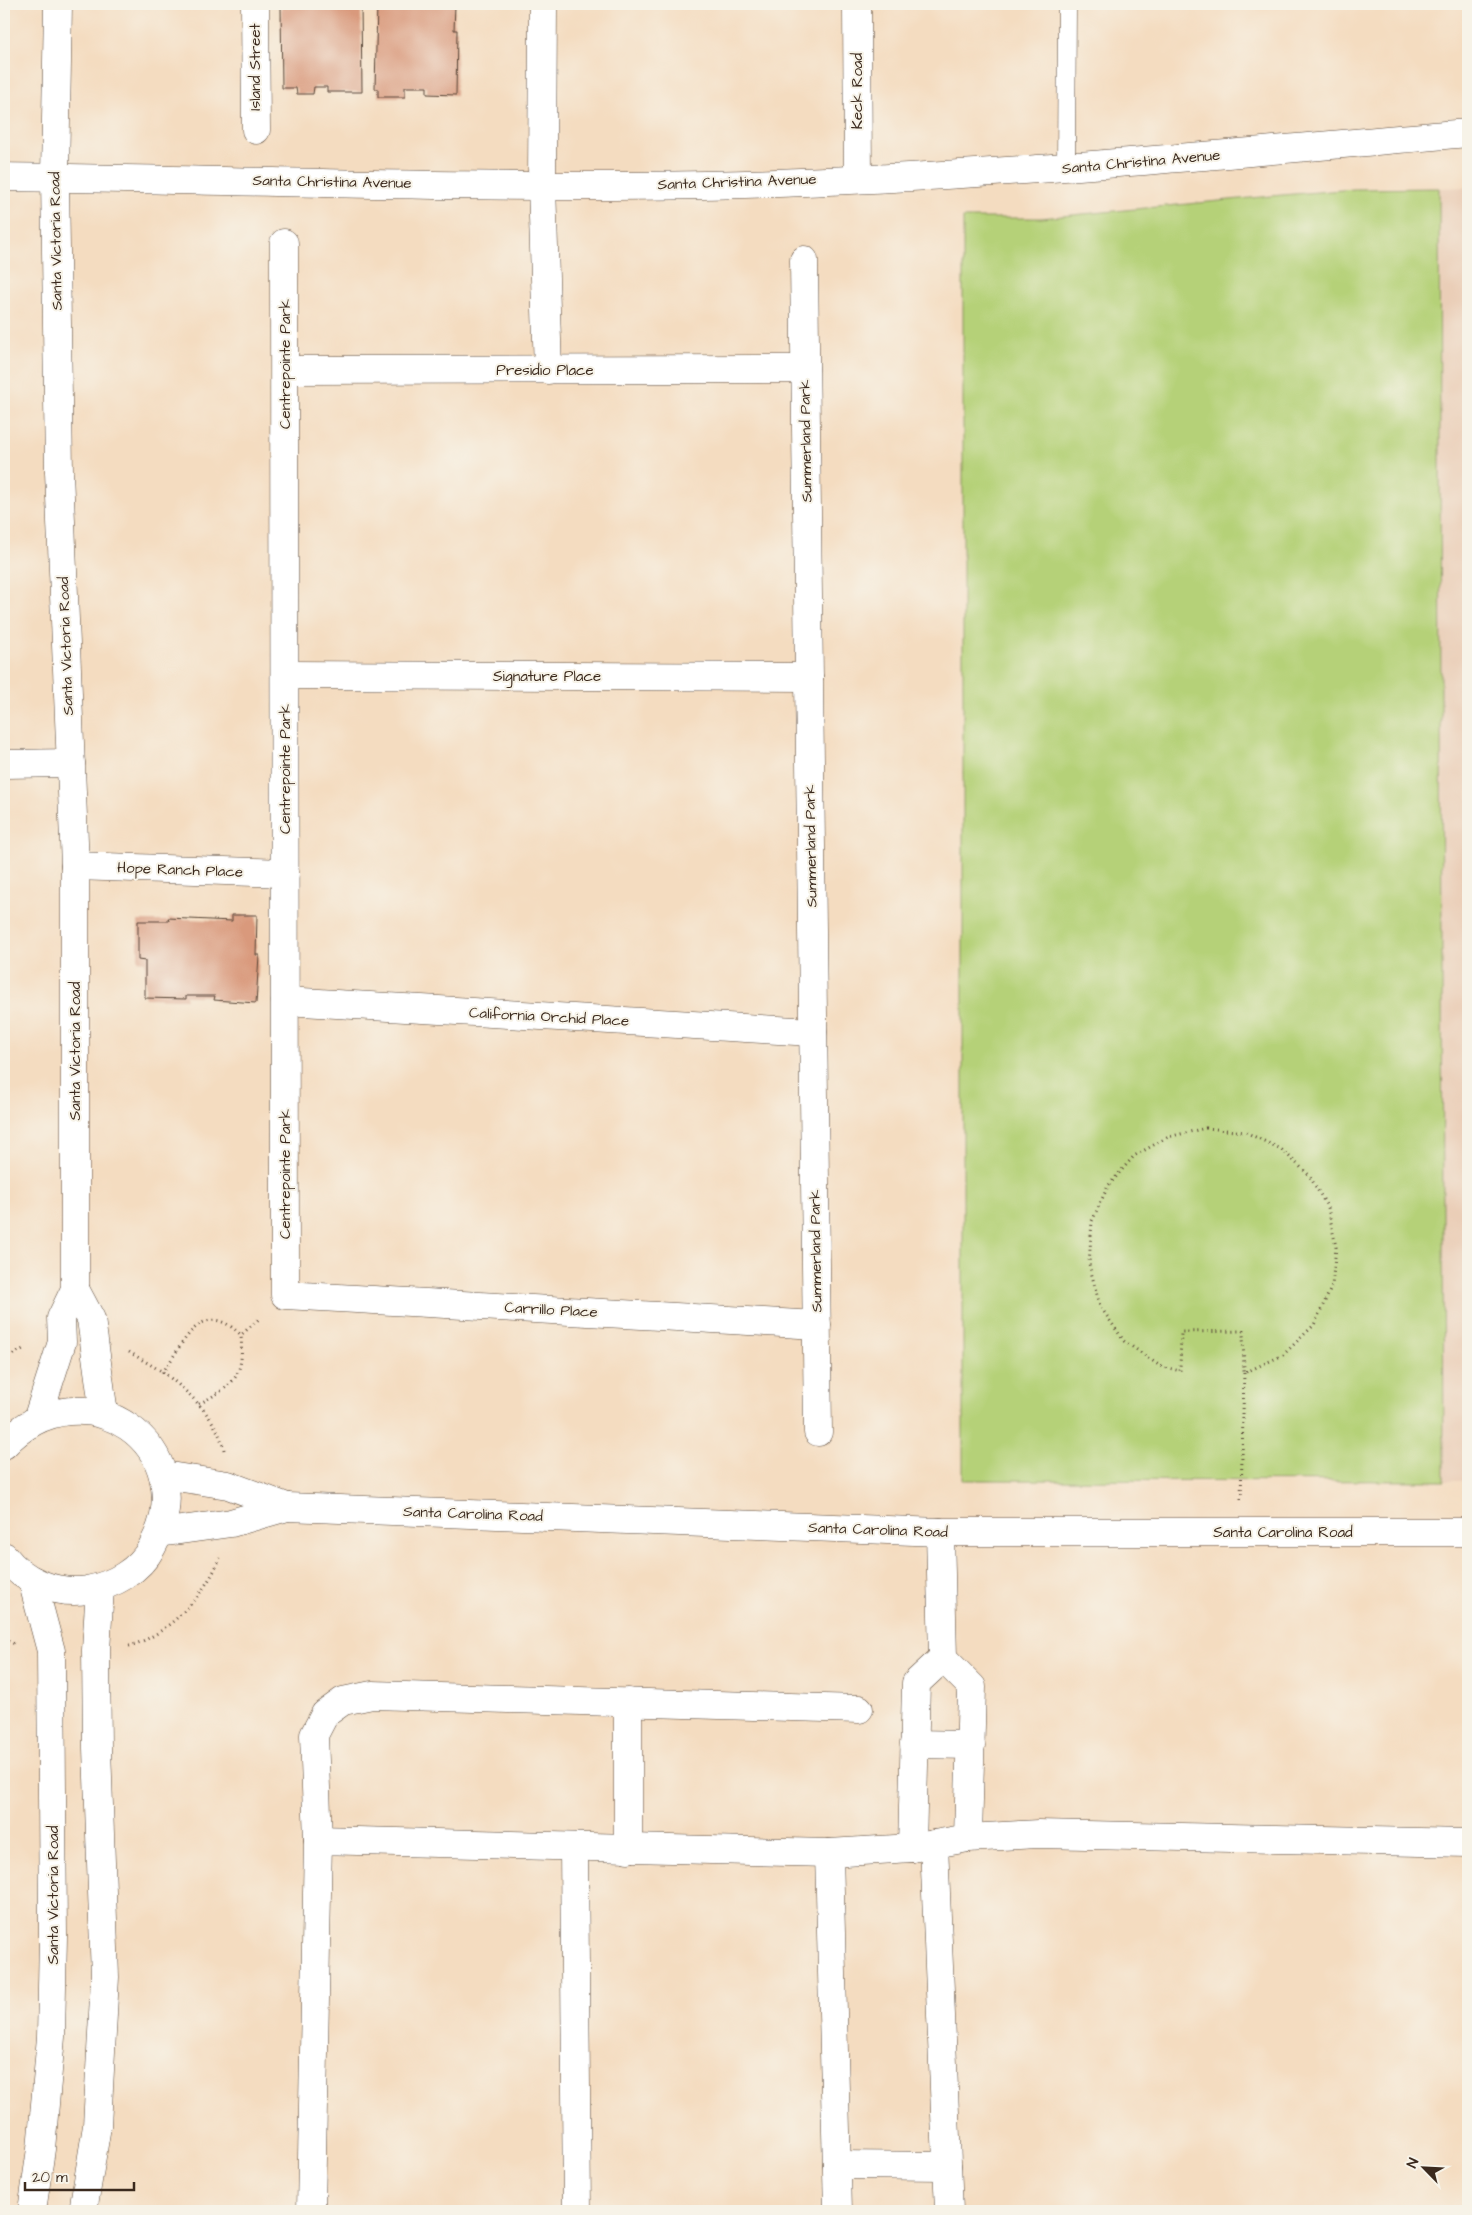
<svg xmlns="http://www.w3.org/2000/svg" width="1472" height="2215" font-family="'Architects Daughter',sans-serif">
  <style>
    .built { fill: #eaceb7 }
    .green { fill: #b5d178; stroke: #787e4b }
    .building { fill: #d9997c }
    .lines { fill: none; stroke-linecap: round; stroke-linejoin: round }
    .lane-casing { stroke: #574536; stroke-width: 19 }
    .street-casing { stroke: #574536; stroke-width: 29 }
    .secondary-casing { stroke: #574536; stroke-width: 29 }
    .path { stroke: #574536; stroke-width: 3; stroke-dasharray: 1 4; stroke-linecap: butt }
    .lane { stroke: #fff; stroke-width: 18 }
    .street { stroke: #fff; stroke-width: 28 }
    .secondary { stroke: #fff; stroke-width: 28 }
    .labels { text-anchor: middle; dominant-baseline: central; stroke-width: 4; stroke-linejoin: round; paint-order: stroke }
    .street-label { font-size: 15px; fill: #3b2a1e; stroke: #f7f3e8 }
  </style>
  <rect width="100%" height="100%" fill="#f7f3e8"/>
  <filter id="ink" filterUnits="userSpaceOnUse"><feTurbulence type="fractalNoise" baseFrequency=".02" numOctaves="2"/><feDisplacementMap in="SourceGraphic" scale="10" xChannelSelector="R" yChannelSelector="G"/><feConvolveMatrix kernelMatrix="1 2 1 2 8 2 1 2 1" color-interpolation-filters="sRGB"/></filter>
  <filter id="wash" filterUnits="userSpaceOnUse"><feTurbulence type="fractalNoise" baseFrequency=".0096" numOctaves="4" result="noise"/><feDisplacementMap in="SourceGraphic" scale="20" xChannelSelector="R" yChannelSelector="G"/><feGaussianBlur stdDeviation="1.12" result="paint"/><feColorMatrix in="noise" values="0 0 0 0 0 0 0 0 0 0 0 0 0 0 0 0 0 1.4 0 .05"/><feComposite in="paint" operator="in"/></filter>
  <g filter="url(#wash)">
    <rect width="100%" height="100%" fill="#f4dcc0"/>
    <!-- built -->
    <polygon class="built" points="1468,187 1468,1481 1444,1481 1439,188"/>
    <!-- green -->
    <polygon class="green" points="1439,188 1444,1481 963,1480 963,218 1041,218 1282,195 1354,189"/>
    <g id="blocks">
      <!-- building -->
      <g class="building">
        <polygon points="319,4 361,4 362,92 327,92 327,87 314,87 313,94 297,94 296,88 282,88 281,7 319,6"/>
        <polygon points="377,5 455,5 454,30 457,30 456,95 427,94 427,87 405,87 405,97 378,97 378,89 375,89"/>
        <polygon points="232,915 257,915 256,955 259,955 256,1003 214,1000 215,996 186,996 186,999 145,998 145,961 138,960 138,921 169,921 168,918 232,921"/>
      </g>
    </g>
  </g>
  <g filter="url(#ink)">
    <use href="#blocks" fill-opacity="0" stroke="#574536" stroke-width="1"/>
    <g class="lines">
      <!-- lane casing -->
      <g class="lane-casing">
        <polyline id="lane" points="1066,169 1067,4"/>
      </g>
      <!-- street casing -->
      <g class="street-casing">
        <g id="street">
          <polyline points="255,4 256,130"/>
          <polyline points="543,4 542,186 548,370"/>
          <polyline points="857,4 858,178"/>
          <path d="M4 177C237 180 471 189 704 185 959 180 1214 155 1468 133"/>
          <polyline points="284,243 285,1295 817,1325"/>
          <polyline points="804,260 818,1432"/>
          <polyline points="285,370 805,369"/>
          <polyline points="285,675 809,677"/>
          <polyline points="4,764 71,763"/>
          <polyline points="75,866 285,873"/>
          <polyline points="285,1001 813,1032"/>
          <polyline points="940,1532 943,1658"/>
          <polyline points="628,1702 628,1849"/>
          <polyline points="914,1744 971,1745"/>
          <polyline points="318,1840 314,1735 325,1714 343,1701 372,1695 859,1709"/>
          <polyline points="934,1844 949,2211"/>
          <polyline points="574,1847 577,2211"/>
          <polyline points="912,1848 916,1683 943,1658 972,1687 968,1838"/>
          <polyline points="829,1853 838,2211"/>
          <polyline points="837,2165 947,2166"/>
          <polyline points="311,2211 318,1840 829,1853 912,1848 968,1838 1038,1834 1468,1843"/>
        </g>
      </g>
      <!-- secondary casing -->
      <g class="secondary-casing">
        <g id="secondary">
          <polyline points="75,1289 91,1319 104,1414"/>
          <polyline points="38,1417 62,1342 61,1318 75,1289 75,866 59,472 55,177 58,4"/>
          <path d="M4 1445C84 1360 207 1448 152 1547 139 1571 114 1585 87 1590 56 1595 23 1581 4 1556"/>
          <polyline points="163,1475 228,1485 287,1507"/>
          <polyline points="159,1533 231,1523 287,1507 940,1532 1468,1532"/>
          <polyline points="32,2211 41,2149 51,2037 53,1936 51,1651 32,1580"/>
          <polyline points="83,2211 97,2126 105,1977 97,1748 96,1650 100,1588"/>
        </g>
      </g>
      <!-- path -->
      <g class="path">
        <polygon points="1206,1128 1245,1132 1281,1149 1309,1175 1328,1208 1336,1247 1332,1286 1314,1325 1283,1355 1244,1373 1243,1331 1181,1332 1180,1371 1160,1366 1124,1341 1100,1306 1089,1264 1092,1221 1108,1186 1134,1156 1168,1137"/>
        <polyline points="129,1352 163,1372"/>
        <polyline points="4,1359 25,1348"/>
        <path d="M199 1404C235 1384 244 1378 241 1335"/>
        <path d="M224 1450C217 1417 188 1392 163 1372 184 1343 201 1296 241 1335L261 1317"/>
        <polyline points="1241,1499 1244,1373"/>
        <polyline points="4,1638 16,1645"/>
        <path d="M129 1646C167 1636 206 1594 220 1558"/>
      </g>
      <!-- lane -->
      <use href="#lane" class="lane"/>
      <!-- street -->
      <use href="#street" class="street"/>
      <!-- secondary -->
      <use href="#secondary" class="secondary"/>
    </g>
  </g>
  <g class="labels">
    <!-- street labels -->
    <g class="street-label">
      <text transform="translate(255 67) rotate(-90)">Island Street</text>
      <text transform="translate(857 91) rotate(-90)">Keck Road</text>
      <text transform="translate(1141 162) rotate(-5)">Santa Christina Avenue</text>
      <text transform="translate(332 182) rotate(1)">Santa Christina Avenue</text>
      <text transform="translate(737 182) rotate(-2)">Santa Christina Avenue</text>
      <text transform="translate(56 241) rotate(-91)">Santa Victoria Road</text>
      <text transform="translate(285 364) rotate(-90)">Centrepointe Park</text>
      <text x="545" y="370">Presidio Place</text>
      <text transform="translate(806 441) rotate(-91)">Summerland Park</text>
      <text transform="translate(66 646) rotate(-92)">Santa Victoria Road</text>
      <text x="547" y="676">Signature Place</text>
      <text transform="translate(285 769) rotate(-90)">Centrepointe Park</text>
      <text transform="translate(811 846) rotate(-91)">Summerland Park</text>
      <text transform="translate(180 870) rotate(2)">Hope Ranch Place</text>
      <text transform="translate(549 1017) rotate(3)">California Orchid Place</text>
      <text transform="translate(75 1051) rotate(-90)">Santa Victoria Road</text>
      <text transform="translate(285 1174) rotate(-90)">Centrepointe Park</text>
      <text transform="translate(816 1251) rotate(-91)">Summerland Park</text>
      <text transform="translate(551 1310) rotate(3)">Carrillo Place</text>
      <text transform="translate(473 1514) rotate(2)">Santa Carolina Road</text>
      <text transform="translate(878 1530) rotate(2)">Santa Carolina Road</text>
      <text x="1283" y="1532">Santa Carolina Road</text>
      <text transform="translate(53 1895) rotate(-90)">Santa Victoria Road</text>
    </g>
  </g>
  <!-- margin -->
  <rect width="1472" height="2215" fill="none" stroke="#f7f3e8" stroke-width="20"/>
  <!-- north arrow -->
  <g transform="translate(1424 2168) rotate(294)" stroke="#f7f3e8" stroke-width="4" paint-order="stroke">
  <path d="M0-4L9 19L0 12L-9 19Z" fill="#3b2a1e"/>
  <text y="-8" font-size="14" font-weight="bold" text-anchor="middle" fill="#3b2a1e">N</text>
  </g>
  <!-- scale -->
  <path d="M25 2182v8h109v-8" fill="none" stroke="#3b2a1e" stroke-width="2.5"/>
  <text x="32" y="2182" font-size="15" fill="#3b2a1e" stroke="#f7f3e8" stroke-width="4" paint-order="stroke">20 m</text>
</svg>
